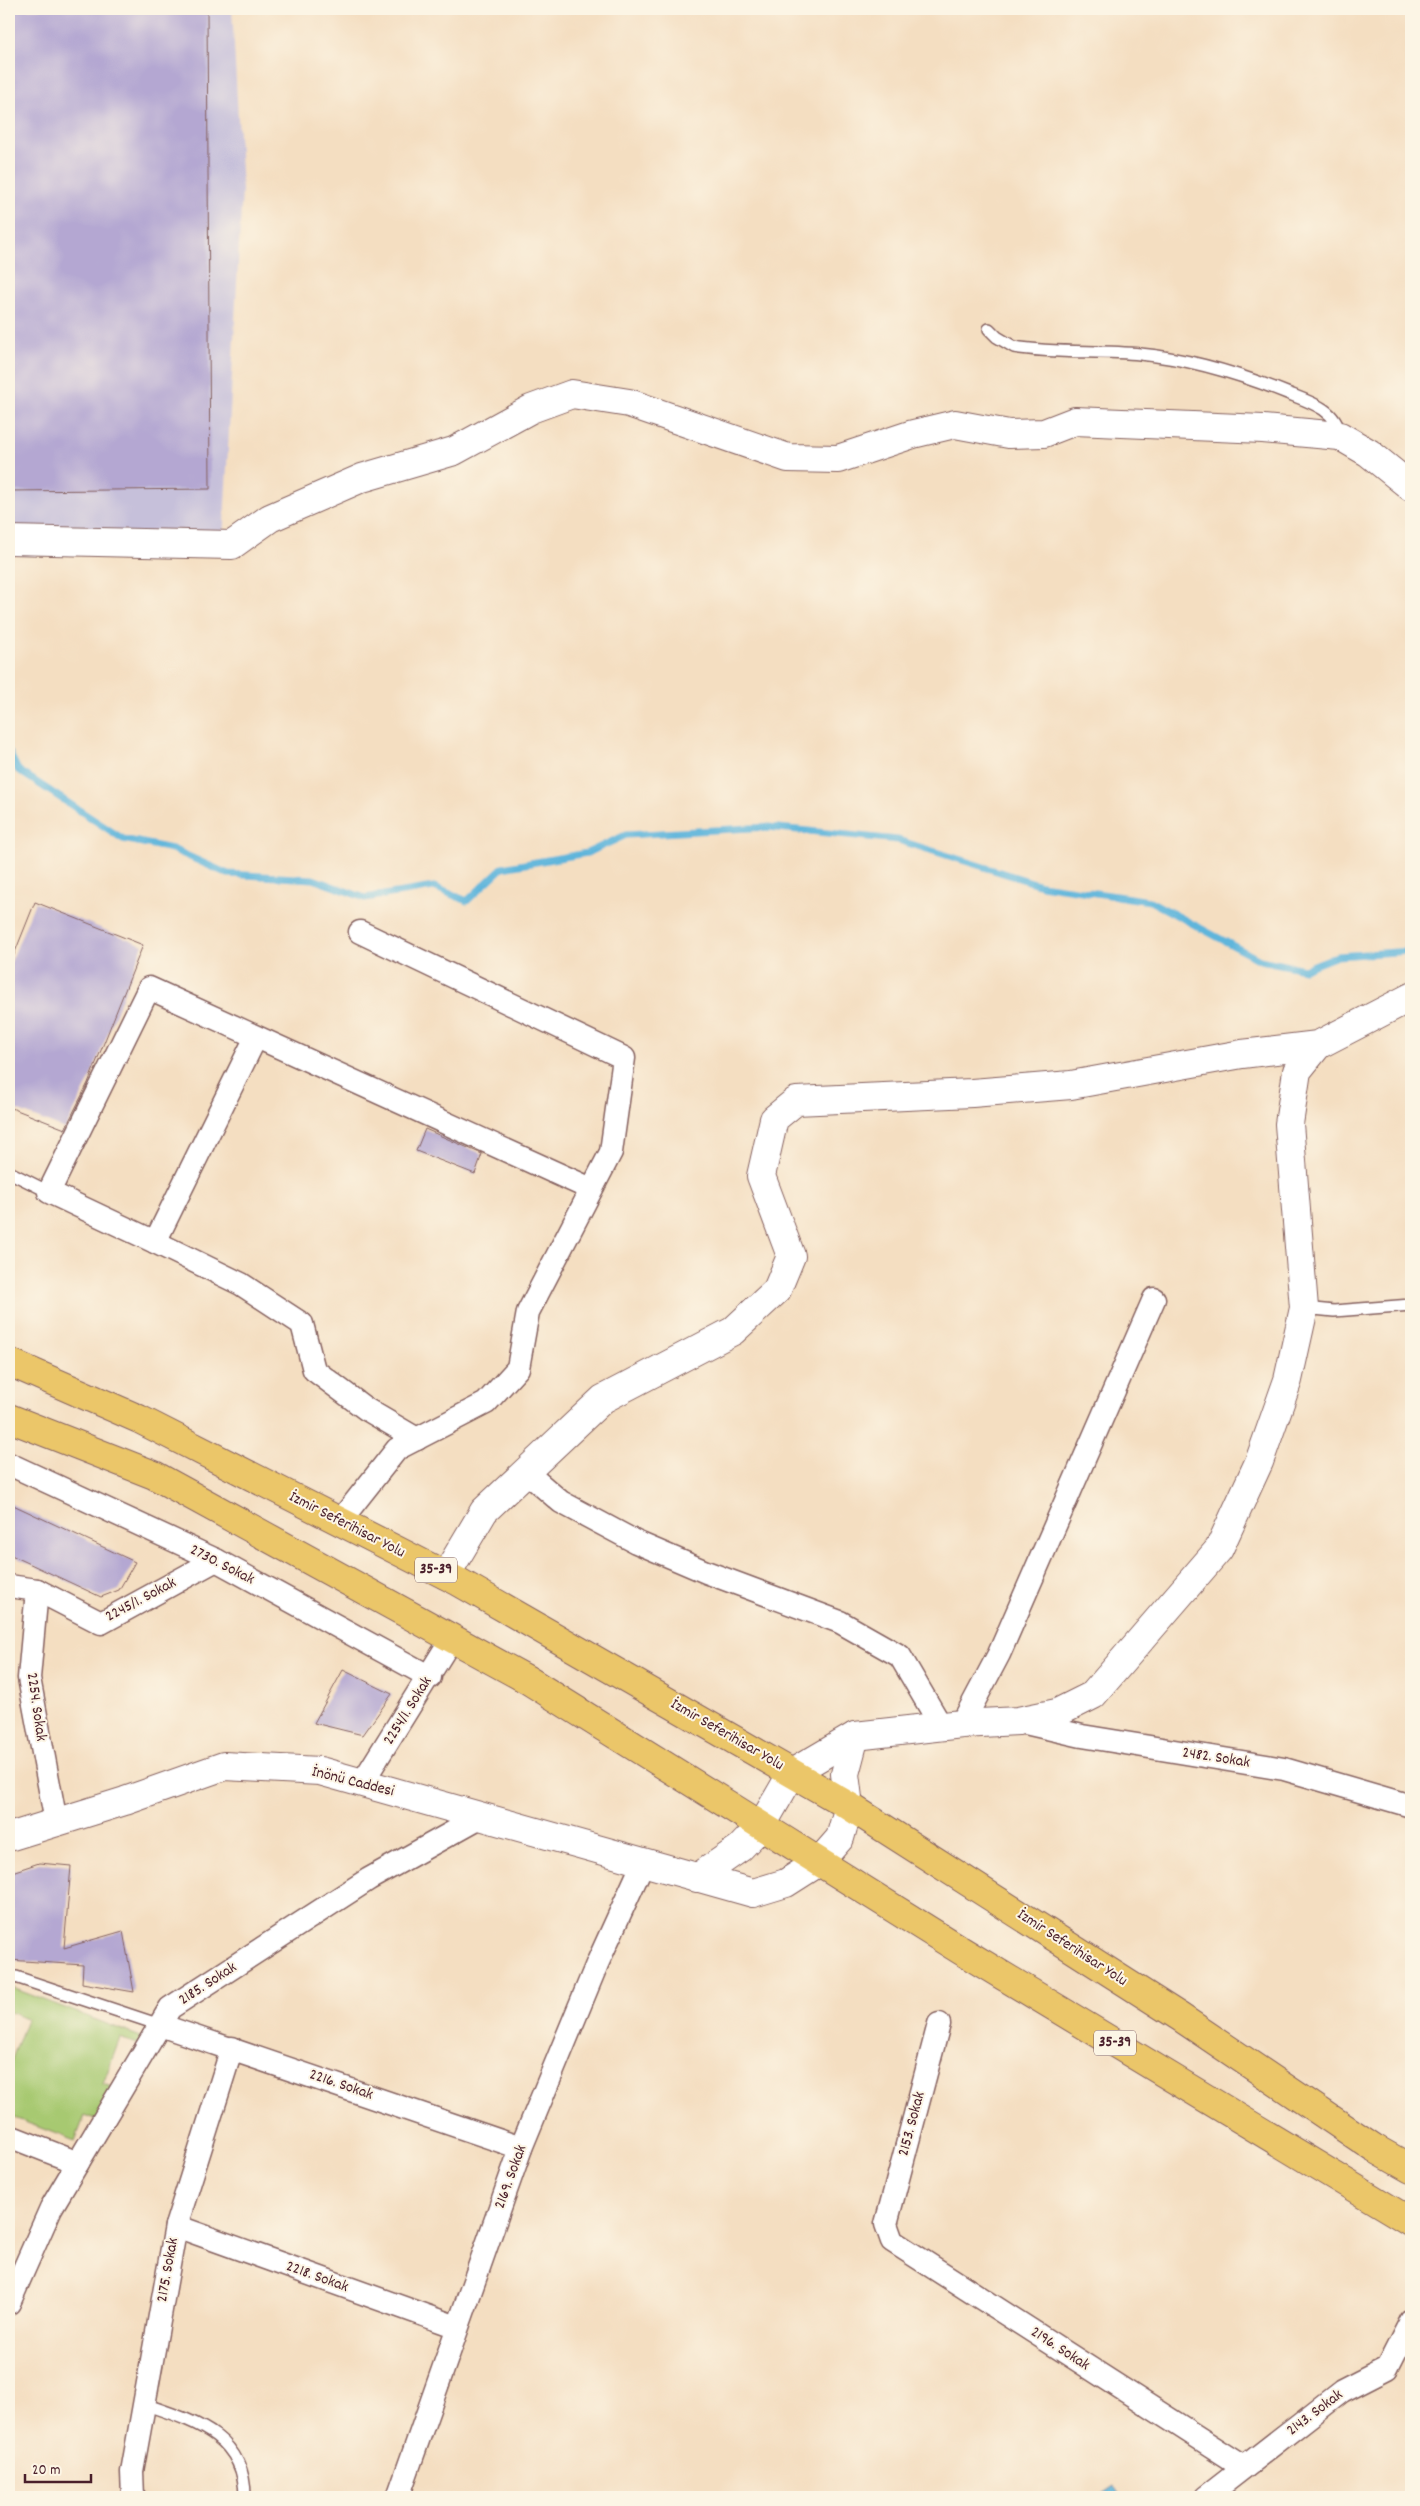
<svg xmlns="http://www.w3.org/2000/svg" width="1420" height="2506" font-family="Dekko,sans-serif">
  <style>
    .industrial { fill: #c6c0da }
    .green { fill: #a7c971; stroke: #78744e }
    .water { fill: #5eb5db; stroke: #546a83 }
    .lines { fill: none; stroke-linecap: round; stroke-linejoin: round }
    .stream { stroke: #5eb5db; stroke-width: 7 }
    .building { fill: #b4a7d2 }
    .service-casing { stroke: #866260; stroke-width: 14 }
    .minor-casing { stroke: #866260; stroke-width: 25 }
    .tertiary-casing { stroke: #866260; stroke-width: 30 }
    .primary-casing { stroke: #866260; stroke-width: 30 }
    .service { stroke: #fff; stroke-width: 11 }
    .minor { stroke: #fff; stroke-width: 22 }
    .tertiary { stroke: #fff; stroke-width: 28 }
    .primary { stroke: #ebc669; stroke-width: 28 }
    .labels { text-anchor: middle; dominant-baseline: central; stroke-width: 4; stroke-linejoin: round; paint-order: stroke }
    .shield { fill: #fcf5e5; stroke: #7f5f63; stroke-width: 1 }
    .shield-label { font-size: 15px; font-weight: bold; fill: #4a1f2b }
    .street-label { font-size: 16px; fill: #4a1f2b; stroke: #fcf5e5 }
  </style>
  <rect width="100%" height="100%" fill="#fcf5e5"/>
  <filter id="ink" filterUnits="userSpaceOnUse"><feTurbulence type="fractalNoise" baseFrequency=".02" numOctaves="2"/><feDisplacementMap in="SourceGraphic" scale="10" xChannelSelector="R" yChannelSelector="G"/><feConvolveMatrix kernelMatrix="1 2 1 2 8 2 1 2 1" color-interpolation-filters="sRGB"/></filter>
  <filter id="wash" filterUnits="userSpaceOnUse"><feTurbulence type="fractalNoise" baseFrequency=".0096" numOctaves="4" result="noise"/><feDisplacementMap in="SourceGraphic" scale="20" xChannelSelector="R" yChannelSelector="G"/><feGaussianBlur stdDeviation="1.12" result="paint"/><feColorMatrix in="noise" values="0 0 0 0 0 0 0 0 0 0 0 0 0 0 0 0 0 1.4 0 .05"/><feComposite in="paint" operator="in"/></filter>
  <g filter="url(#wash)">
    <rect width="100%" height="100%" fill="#f4dec1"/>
    <!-- industrial -->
    <polygon class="industrial" points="9,9 232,9 242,190 223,541 9,544"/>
    <!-- green -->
    <polygon class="green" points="10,1987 141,2037 139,2045 120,2038 103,2084 117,2089 104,2122 85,2115 75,2141 9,2116 9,2067 27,2019 9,2012"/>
    <!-- water -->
    <polygon class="water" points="1114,2486 1121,2497 1104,2497 1102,2494"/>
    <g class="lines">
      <!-- stream -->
      <polyline class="stream" points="9,752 18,770 123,839 172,849 228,874 313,879 365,898 434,887 467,901 502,868 587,853 626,835 768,827 898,840 1041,885 1150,901 1260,960 1304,969 1337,956 1411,951"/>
    </g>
    <g id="blocks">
      <!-- building -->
      <g class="building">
        <polygon points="9,9 207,9 210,489 9,491"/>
        <polygon points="35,902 143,945 88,1083 65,1129 9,1107 9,967"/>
        <polygon points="425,1129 482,1154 475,1174 416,1151"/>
        <polygon points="9,1503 135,1562 119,1590 101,1597 9,1554"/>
        <polygon points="343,1670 392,1694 363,1735 314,1723"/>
        <polygon points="39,1863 71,1866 64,1948 123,1931 134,1992 82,1983 83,1965 9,1960 9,1873"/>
      </g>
    </g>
  </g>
  <g filter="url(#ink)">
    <use href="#blocks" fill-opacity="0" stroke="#866260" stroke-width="1"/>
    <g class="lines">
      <!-- service casing -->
      <g class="service-casing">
        <g id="service">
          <path d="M989 329 997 337 1014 347C1055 354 1099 350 1140 354 1192 359 1240 374 1287 393 1310 402 1336 409 1340 435"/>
          <polyline points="9,1172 49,1192"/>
          <polyline points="1304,1308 1334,1311 1411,1305"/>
          <polyline points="9,1980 16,1977 160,2025"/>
          <path d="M144 2404C193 2421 245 2435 245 2497"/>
        </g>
      </g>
      <!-- minor casing -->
      <g class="minor-casing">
        <g id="minor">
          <polyline points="256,1037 155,1242 49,1192 149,988 591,1189"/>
          <polyline points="155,1242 241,1284 302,1324 314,1370 366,1409 417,1439"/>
          <polyline points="9,1464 216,1560 430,1677"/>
          <polyline points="526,1472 561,1502 636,1542 706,1572 840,1622 900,1656 941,1726"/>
          <polyline points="340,1521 397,1449 486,1403 518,1368 528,1312 611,1152 624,1058 360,932"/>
          <polyline points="9,1586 37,1590 101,1623 216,1560"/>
          <polyline points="37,1590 29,1678 56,1822"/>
          <polyline points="1021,1722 1082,1736 1284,1769 1411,1806"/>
          <polyline points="962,1724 999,1654 1154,1299"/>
          <polyline points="362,1783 452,1638"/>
          <polyline points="939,2024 886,2224 892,2241 1244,2467"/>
          <polyline points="160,2025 521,2148"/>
          <polyline points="9,2136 78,2163"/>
          <polyline points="176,2226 457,2327"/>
          <polyline points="9,2303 51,2208 170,2008 369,1879 482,1816"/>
          <polyline points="133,2497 132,2472 176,2226 232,2048"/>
          <polyline points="398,2497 521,2148 597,1964 643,1863"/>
          <polyline points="1206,2497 1342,2391 1387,2368 1411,2321"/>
        </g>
      </g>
      <!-- tertiary casing -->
      <g class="tertiary-casing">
        <g id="tertiary">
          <polyline points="9,540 232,545 270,518 362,478 454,451 531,409 572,394 629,403 788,458 838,459 913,434 955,424 1009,434 1044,433 1075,421 1263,429 1340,436 1369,453 1411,487"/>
          <polyline points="446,1575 484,1511 603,1399 733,1331 777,1290 791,1256 761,1176 774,1119 796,1101 972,1093 1071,1085 1242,1054 1318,1045"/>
          <polyline points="9,1837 125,1801 224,1766 320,1771 753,1893 786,1883 819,1862 840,1838 849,1806 845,1774 855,1736"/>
          <polyline points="697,1878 740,1848 762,1825 792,1773 855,1736 962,1724 1018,1721 1057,1713 1093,1695 1219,1549 1259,1462 1288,1380 1304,1308 1289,1124 1297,1071 1318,1045 1411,997"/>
        </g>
      </g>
      <!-- primary casing -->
      <g class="primary-casing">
        <g id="primary">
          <polyline points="9,1362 139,1419 459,1582 792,1773 849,1806 1180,2017 1374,2148 1411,2169"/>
          <polyline points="9,1418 154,1475 528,1680 962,1951 1411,2222"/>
        </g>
      </g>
      <!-- service -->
      <use href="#service" class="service"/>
      <!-- minor -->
      <use href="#minor" class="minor"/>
      <!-- tertiary -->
      <use href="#tertiary" class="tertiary"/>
      <!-- primary -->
      <use href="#primary" class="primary"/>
    </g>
  </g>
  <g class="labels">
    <!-- shield labels -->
    <g class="shield">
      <rect x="415" y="1557.5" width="42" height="25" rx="4"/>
      <rect x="1094" y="2030.5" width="42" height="25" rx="4"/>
    </g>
    <g class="shield-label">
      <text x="436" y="1570">35-39</text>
      <text x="1115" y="2043">35-39</text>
    </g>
    <!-- street labels -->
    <g class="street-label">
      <text transform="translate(347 1525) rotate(27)">İzmir Seferihisar Yolu</text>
      <text transform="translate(222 1565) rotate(27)">2730. Sokak</text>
      <text transform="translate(141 1600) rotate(-28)">2245/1. Sokak</text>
      <text transform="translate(36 1707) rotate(82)">2254. Sokak</text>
      <text transform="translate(408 1711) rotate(-58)">2254/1. Sokak</text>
      <text transform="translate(727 1735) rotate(30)">İzmir Seferihisar Yolu</text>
      <text transform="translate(1216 1758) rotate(9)">2482. Sokak</text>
      <text transform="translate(353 1782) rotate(14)">İnönü Caddesi</text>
      <text transform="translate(1072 1948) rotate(33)">İzmir Seferihisar Yolu</text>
      <text transform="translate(208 1984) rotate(-33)">2185. Sokak</text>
      <text transform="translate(341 2085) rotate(19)">2216. Sokak</text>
      <text transform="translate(912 2124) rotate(-75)">2153. Sokak</text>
      <text transform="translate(511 2177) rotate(-70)">2169. Sokak</text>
      <text transform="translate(168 2270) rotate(-80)">2175. Sokak</text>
      <text transform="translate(317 2277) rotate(20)">2218. Sokak</text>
      <text transform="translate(1060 2349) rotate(33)">2196. Sokak</text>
      <text transform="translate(1315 2413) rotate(-37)">2143. Sokak</text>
    </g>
  </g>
  <!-- margin -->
  <rect width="1420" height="2506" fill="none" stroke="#fcf5e5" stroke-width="30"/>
  <!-- scale -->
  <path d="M25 2474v8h66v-8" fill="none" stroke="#4a1f2b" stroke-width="2.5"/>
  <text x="32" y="2474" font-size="15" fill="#4a1f2b" stroke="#fcf5e5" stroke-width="4" paint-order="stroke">20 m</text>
</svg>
